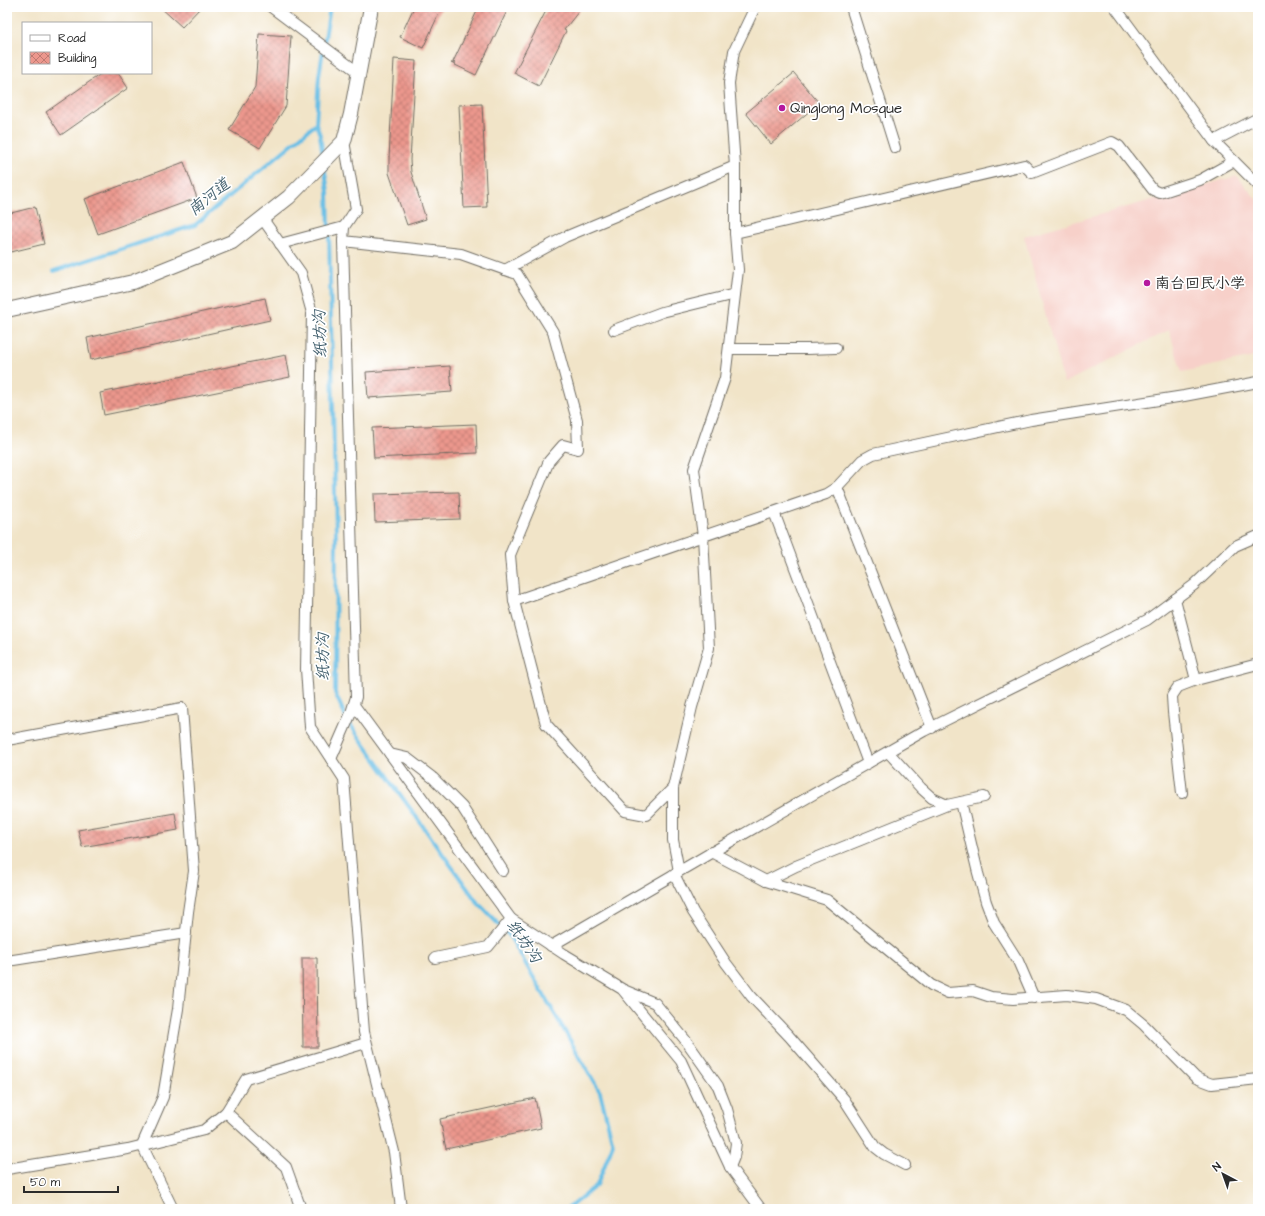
<svg xmlns="http://www.w3.org/2000/svg" width="1265" height="1216" font-family="'Architects Daughter','LXGW WenKai TC',sans-serif">
  <style>
    .built { fill: #f7d0c9 }
    .lines { fill: none; stroke-linecap: round; stroke-linejoin: round }
    .stream { stroke: #68bee5; stroke-width: 4 }
    .building { fill: url(#building-cross-hatch) }
    .street-casing { stroke: #706c62; stroke-width: 12 }
    .secondary-casing { stroke: #706c62; stroke-width: 16 }
    .street { stroke: #fff; stroke-width: 10 }
    .secondary { stroke: #fff; stroke-width: 14 }
    .poi-dot { fill: #b5179e; stroke: #fff; stroke-width: 1.5 }
    .labels { text-anchor: middle; dominant-baseline: central; stroke-width: 3.5; stroke-linejoin: round; paint-order: stroke }
    .poi-label { font-size: 15px; fill: #2b2b2b; stroke: #fff; text-anchor: start }
    .water-label { font-size: 16px; font-style: italic; fill: #405e6c; stroke: #fff }
  </style>
  <defs>
    <pattern id="building-cross-hatch" width="8" height="8" patternUnits="userSpaceOnUse"><rect width="8" height="8" fill="#ec978d"/><path d="M0 0l8 8M0 8l8-8" fill="none" stroke="#bf7b73"/></pattern>
  </defs>
  <rect width="100%" height="100%" fill="#fff"/>
  <filter id="ink" filterUnits="userSpaceOnUse"><feTurbulence type="fractalNoise" baseFrequency=".025" numOctaves="2"/><feDisplacementMap in="SourceGraphic" scale="8" xChannelSelector="R" yChannelSelector="G"/><feConvolveMatrix kernelMatrix="1 2 1 2 8 2 1 2 1" color-interpolation-filters="sRGB"/></filter>
  <filter id="wash" filterUnits="userSpaceOnUse"><feTurbulence type="fractalNoise" baseFrequency=".012" numOctaves="4" result="noise"/><feDisplacementMap in="SourceGraphic" scale="16" xChannelSelector="R" yChannelSelector="G"/><feGaussianBlur stdDeviation="0.9" result="paint"/><feColorMatrix in="noise" values="0 0 0 0 0 0 0 0 0 0 0 0 0 0 0 0 0 1.4 0 .05"/><feComposite in="paint" operator="in"/></filter>
  <g filter="url(#wash)">
    <rect width="100%" height="100%" fill="#f1e4c8"/>
    <!-- built -->
    <polygon class="built" points="1237,176 1258,201 1258,356 1182,372 1169,330 1064,383 1024,236"/>
    <g class="lines">
      <!-- stream -->
      <g class="stream">
        <polyline points="323,157 320,135 316,124 319,76 330,7"/>
        <polyline points="324,165 328,191 336,535 335,693 347,720 477,902 509,935 600,1092 613,1144 597,1185 567,1209"/>
        <polyline points="54,271 195,225 316,124"/>
      </g>
    </g>
    <g id="blocks">
      <!-- building -->
      <g class="building">
        <polygon points="160,7 201,7 182,27"/>
        <polygon points="414,7 442,7 423,48 400,37"/>
        <polygon points="479,7 509,7 476,75 451,63 455,63 453,62"/>
        <polygon points="548,7 582,7 564,30 566,31 539,86 514,73"/>
        <polygon points="259,34 291,36 286,106 260,148 229,130 255,87"/>
        <polygon points="394,59 416,61 410,160 411,172 426,219 407,225 389,173 389,159"/>
        <polygon points="102,73 118,73 128,88 61,135 46,112"/>
        <polygon points="794,73 819,103 771,144 746,113"/>
        <polygon points="482,104 487,207 464,208 459,105"/>
        <polygon points="184,162 197,198 98,234 85,199"/>
        <polygon points="35,207 44,244 7,253 7,214"/>
        <polygon points="265,298 270,320 91,360 87,338"/>
        <polygon points="286,355 290,377 104,415 100,393"/>
        <polygon points="450,366 452,392 368,398 366,372"/>
        <polygon points="476,424 477,453 374,458 372,428"/>
        <polygon points="459,492 460,519 375,522 374,494"/>
        <polygon points="175,813 178,830 82,847 78,830"/>
        <polygon points="302,958 317,958 318,1047 303,1047"/>
        <polygon points="535,1098 541,1128 446,1149 440,1119"/>
      </g>
    </g>
  </g>
  <g filter="url(#ink)">
    <use href="#blocks" fill-opacity="0" stroke="#706c62" stroke-width="1"/>
    <g class="lines">
      <!-- street casing -->
      <g class="street-casing">
        <g id="street">
          <polyline points="271,7 359,73"/>
          <polyline points="851,7 895,148"/>
          <polyline points="1115,7 1214,141 1258,185"/>
          <polyline points="1214,141 1258,118"/>
          <polyline points="262,218 301,273 312,313 306,669 310,727 344,779 364,1032 394,1152 401,1209"/>
          <polyline points="735,233 1024,165 1032,173 1112,142 1119,146 1153,190 1160,193 1200,180 1234,161"/>
          <polyline points="343,241 461,254 517,274 553,332 577,420 578,449 563,445 549,461 510,555 514,601"/>
          <polyline points="280,244 344,227"/>
          <polyline points="505,270 565,237 735,166"/>
          <polyline points="614,330 662,312 735,294"/>
          <polyline points="729,349 807,349 836,348"/>
          <polyline points="837,487 932,728"/>
          <polyline points="774,512 868,763"/>
          <polyline points="1175,599 1196,680"/>
          <polyline points="354,705 511,919 488,947 435,958"/>
          <polyline points="7,740 182,708 194,871 188,912 178,1009 163,1097 142,1145 173,1209"/>
          <polyline points="888,752 921,788 932,798 947,805"/>
          <polyline points="390,754 407,758 433,778 462,807 503,871"/>
          <polyline points="331,759 351,713 356,697 343,241 344,227 356,209 344,141"/>
          <polyline points="673,788 646,815 625,811 546,724 514,601 826,494 837,487 862,460 873,454 1031,420 1184,396 1258,382"/>
          <polyline points="1182,793 1173,712 1172,696 1178,687 1196,680 1258,664"/>
          <polyline points="961,802 978,873 986,902 994,923 1018,961 1034,998"/>
          <polyline points="711,852 766,881 827,900 931,985 948,993 973,991 991,997 1013,999 1067,995 1096,999 1126,1010 1144,1025 1196,1078 1212,1084 1258,1079"/>
          <polyline points="679,871 673,840 673,788 692,707 709,648 703,536 694,469 725,378 738,270 735,233 735,166 729,83 734,51 755,7"/>
          <polyline points="674,874 693,912 726,963 751,996 789,1036 844,1099 875,1147 884,1154 905,1165"/>
          <polyline points="766,881 796,866 947,805 984,797"/>
          <polyline points="511,919 564,954 622,989 681,1061 730,1167 761,1209"/>
          <polyline points="551,946 721,847 924,731 1147,620 1194,585 1235,546 1258,536"/>
          <polyline points="7,961 186,933"/>
          <polyline points="624,990 655,1003 687,1042 718,1086 727,1109 736,1143 734,1157 730,1167"/>
          <polyline points="226,1112 286,1167 301,1209"/>
          <polyline points="7,1169 128,1149 204,1130 226,1112 246,1079 366,1043"/>
        </g>
      </g>
      <!-- secondary casing -->
      <g class="secondary-casing">
        <polyline id="secondary" points="7,310 133,282 232,242 289,197 344,141 351,114 371,7"/>
      </g>
      <!-- street -->
      <use href="#street" class="street"/>
      <!-- secondary -->
      <use href="#secondary" class="secondary"/>
    </g>
  </g>
  <!-- markers -->
  <g class="poi-dot">
    <circle cx="782" cy="108" r="4"/>
    <circle cx="1147" cy="283" r="4"/>
  </g>
  <g class="labels">
    <!-- poi labels -->
    <g class="poi-label">
      <text x="790" y="108">Qinglong Mosque</text>
      <text x="1155" y="283">南台回民小学</text>
    </g>
    <!-- water labels -->
    <g class="water-label">
      <text transform="translate(209 197) rotate(-39)">南河道</text>
      <text transform="translate(320 334) rotate(-91)">纸坊沟</text>
      <text transform="translate(323 657) rotate(-90)">纸坊沟</text>
      <text transform="translate(524 941) rotate(56)">纸坊沟</text>
    </g>
  </g>
  <!-- margin -->
  <rect width="1265" height="1216" fill="none" stroke="#fff" stroke-width="24"/>
  <!-- legend -->
  <rect x="22" y="22" width="130" height="52" fill="#ffffff" stroke="#aaaaaa"/>
  <rect x="30" y="35" width="20" height="6" fill="#ffffff" stroke="#aaaaaa"/>
  <text x="58" y="42" font-size="12" fill="#2b2b2b">Road</text>
  <rect x="30" y="52" width="20" height="12" fill="url(#building-cross-hatch)" stroke="#aaaaaa"/>
  <text x="58" y="62" font-size="12" fill="#2b2b2b">Building</text>
  <!-- north arrow -->
  <g transform="translate(1223 1174) rotate(319)" stroke="#ffffff" stroke-width="3" paint-order="stroke">
  <path d="M0-3L7 15L0 10L-7 15Z" fill="#2b2b2b"/>
  <text y="-6" font-size="11" font-weight="bold" text-anchor="middle" fill="#2b2b2b">N</text>
  </g>
  <!-- scale -->
  <path d="M24 1186v6h94v-6" fill="none" stroke="#2b2b2b" stroke-width="2"/>
  <text x="30" y="1186" font-size="12" fill="#2b2b2b" stroke="#ffffff" stroke-width="3" paint-order="stroke">50 m</text>
</svg>
